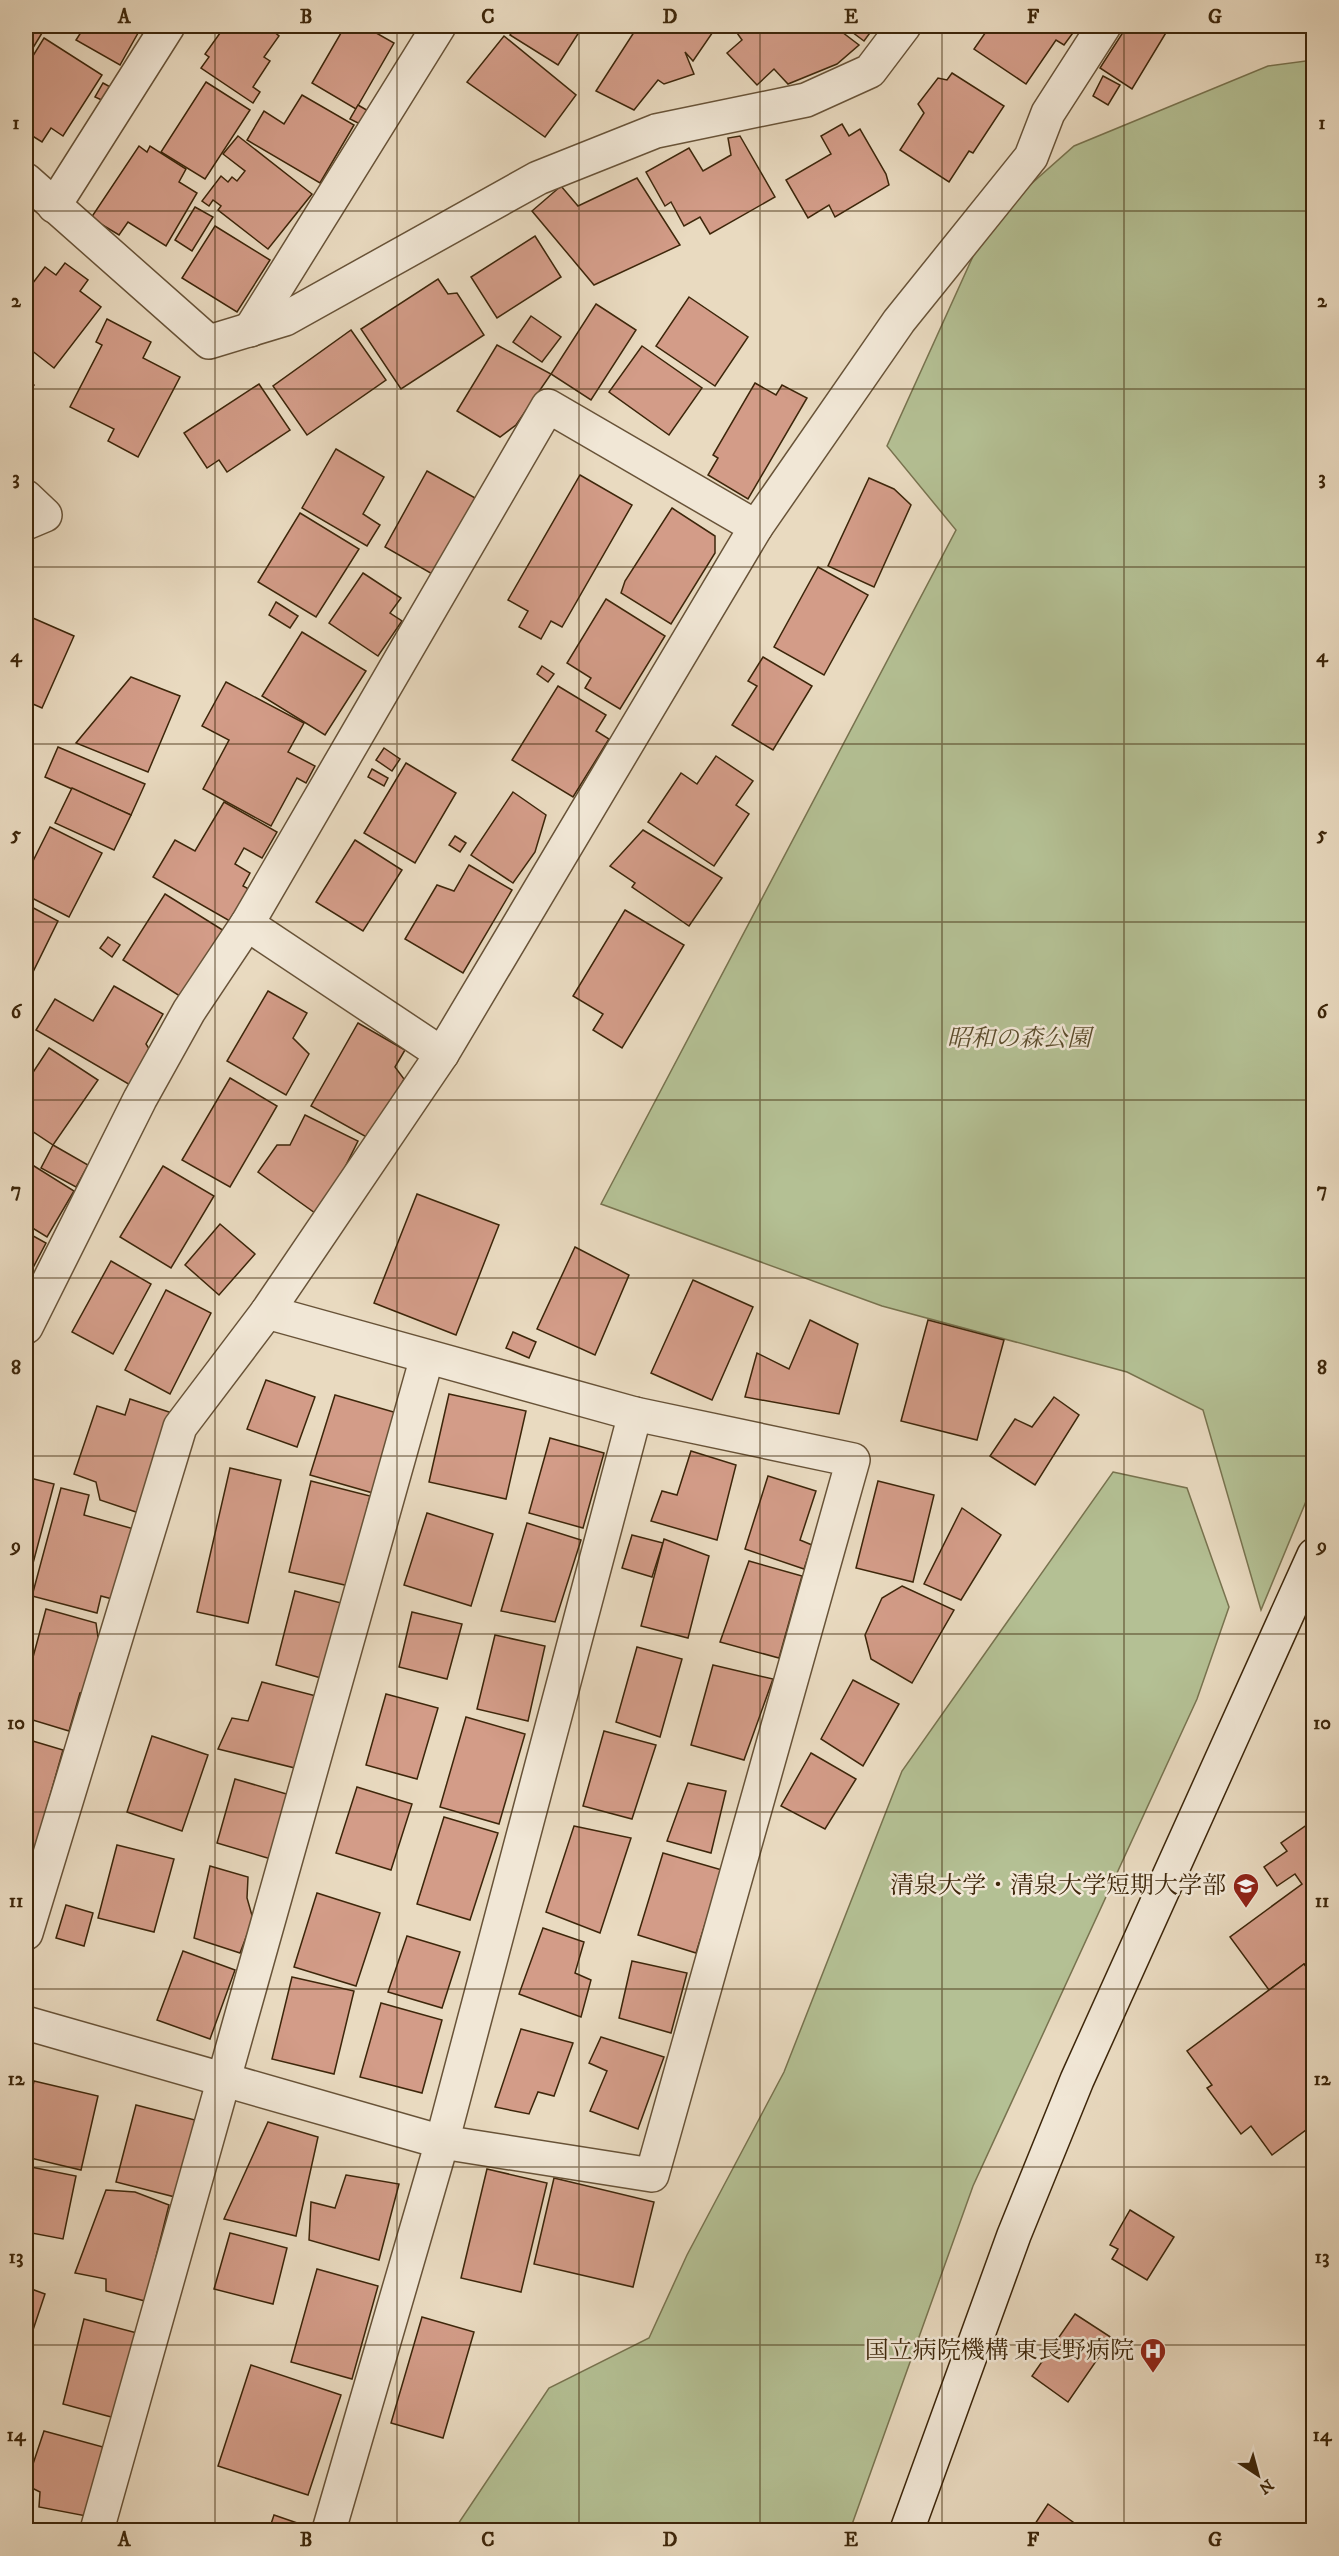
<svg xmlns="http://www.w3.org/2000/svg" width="1339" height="2556" font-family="'IM FELL DW Pica','Noto Serif JP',serif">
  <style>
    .green { fill: #b4c094; stroke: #78734f; stroke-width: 1.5 }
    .building { fill: #d39c88; stroke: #3d260a; stroke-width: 1.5 }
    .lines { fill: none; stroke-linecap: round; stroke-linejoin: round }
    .street-casing { stroke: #685338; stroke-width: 36 }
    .secondary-casing { stroke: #3d260a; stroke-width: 36 }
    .street { stroke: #f1e7d6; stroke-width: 33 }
    .secondary { stroke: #f1e7d6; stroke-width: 33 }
    .grid { fill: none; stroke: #3d260a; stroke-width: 1.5; stroke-opacity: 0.55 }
    .labels { text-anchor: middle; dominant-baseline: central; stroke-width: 5; stroke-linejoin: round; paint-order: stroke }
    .park-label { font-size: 24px; font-style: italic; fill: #5b4c2c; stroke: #f1e7d6 }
    .poi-label { font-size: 24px; fill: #3d260a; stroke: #f1e7d6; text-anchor: end }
    .neatline { fill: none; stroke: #3d260a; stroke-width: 2 }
    .grid-label { font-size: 20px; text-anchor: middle; font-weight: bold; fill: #3d260a }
  </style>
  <rect width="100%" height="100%" fill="#e9dac0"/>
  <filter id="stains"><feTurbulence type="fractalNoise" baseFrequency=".00333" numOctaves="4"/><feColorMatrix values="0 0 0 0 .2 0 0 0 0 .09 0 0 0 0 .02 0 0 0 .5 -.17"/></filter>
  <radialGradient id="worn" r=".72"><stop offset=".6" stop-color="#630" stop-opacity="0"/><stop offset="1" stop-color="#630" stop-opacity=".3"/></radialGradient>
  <!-- green -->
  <g class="green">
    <polygon points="1313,60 1314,1482 1261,1610 1203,1410 1127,1372 882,1306 601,1204 956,530 887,446 989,221 1074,146 1268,66"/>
    <polygon points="1113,1472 1187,1488 1229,1607 1197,1699 973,2186 850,2530 454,2530 549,2388 649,2338 687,2255 784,2072 902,1771"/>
  </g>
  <!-- building -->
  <g class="building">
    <polygon points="26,26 42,33 28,56 26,55"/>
    <polygon points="85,26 142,26 120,65 76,40"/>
    <polygon points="225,26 267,26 279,36 264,57 270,61 253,87 260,92 253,103 201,68 209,57 205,54"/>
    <polygon points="345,26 364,26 394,43 356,109 312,83"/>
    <polygon points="516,26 583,26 558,65 510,35"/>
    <polygon points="638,26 717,26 693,61 685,52 694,74 664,84 658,80 634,110 596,91"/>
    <polygon points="746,26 834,26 859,45 837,64 788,84 774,69 757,85 727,53 742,40 737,33"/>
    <polygon points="844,26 875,26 864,41"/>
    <polygon points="990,26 1078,26 1064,45 1056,40 1026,84 974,49"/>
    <polygon points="1127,26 1158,26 1167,31 1132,89 1100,68"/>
    <polygon points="504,36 576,95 545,137 467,82"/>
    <polygon points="44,38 102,75 63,136 51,128 42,142 26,132 26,67"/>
    <polygon points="952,73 1004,106 973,153 969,151 949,182 900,150 924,113 918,104 938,78 947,80"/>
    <polygon points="1103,76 1120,85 1108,105 1093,96"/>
    <polygon points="206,82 250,110 205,179 161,152"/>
    <polygon points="103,83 114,89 106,102 95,97"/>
    <polygon points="302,95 354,125 320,183 247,140 264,111 284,124"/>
    <polygon points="358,105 370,112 362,125 350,119"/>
    <polygon points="842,124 849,136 860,129 886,174 889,185 835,217 829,205 808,218 786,180 831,154 821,136"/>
    <polygon points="238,136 312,194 268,249 218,210 221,206 213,200 209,206 202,201 221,176 228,182 232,177 237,181 245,171 223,154"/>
    <polygon points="740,136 775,197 710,234 700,217 684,226 671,202 665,206 646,172 689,148 703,171 731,155 728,138"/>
    <polygon points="139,146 147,152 150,146 186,169 179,182 197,193 166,246 128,222 119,235 91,218"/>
    <polygon points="637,178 680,245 594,285 532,211 561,186 578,206"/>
    <polygon points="195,207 213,217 192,251 175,240"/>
    <polygon points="215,226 270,260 237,312 182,278"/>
    <polygon points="535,236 561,277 497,318 471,277"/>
    <polygon points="65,263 88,280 80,291 101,307 54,368 26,346 26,292 45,267 56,275"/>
    <polygon points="438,279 448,294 457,293 484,335 401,389 361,329"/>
    <polygon points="689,297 748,337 715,386 656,346"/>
    <polygon points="596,304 636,330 591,400 551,374"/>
    <polygon points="531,316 561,337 542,362 513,342"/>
    <polygon points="107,319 151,342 143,358 180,377 138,457 108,441 114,429 70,407 102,345 96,342"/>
    <polygon points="351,330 386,380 307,435 273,386"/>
    <polygon points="497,345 551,374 516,425 500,437 457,411"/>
    <polygon points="642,346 702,388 669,435 609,392"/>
    <polygon points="26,377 34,385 26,396"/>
    <polygon points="755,383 776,395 782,385 807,398 748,499 708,475 718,458 713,455"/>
    <polygon points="259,384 290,430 227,472 219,460 207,468 184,433"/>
    <polygon points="336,449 384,477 363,514 380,525 367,546 302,508"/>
    <polygon points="427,471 477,499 434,575 385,547"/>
    <polygon points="580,475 632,505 562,627 551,621 541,639 519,627 528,611 508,600"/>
    <polygon points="869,478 894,489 911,505 874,587 828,566"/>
    <polygon points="672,508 715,536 715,553 671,624 621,593 625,581"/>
    <polygon points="300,513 359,549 316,617 258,582"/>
    <polygon points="818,567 868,595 824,675 774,647"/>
    <polygon points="363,573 401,598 390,613 402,621 378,656 329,623"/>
    <polygon points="606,599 665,636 620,709 585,688 591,678 567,663"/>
    <polygon points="276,602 298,616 290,628 269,615"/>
    <polygon points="26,615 74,636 42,708 26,701"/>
    <polygon points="302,632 366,671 325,735 262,696"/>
    <polygon points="763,657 812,686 773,750 732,725 757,686 748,681"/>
    <polygon points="542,666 554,674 548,682 537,674"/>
    <polygon points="131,677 180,696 148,772 76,743"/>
    <polygon points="226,682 304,723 288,752 315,766 306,783 297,778 271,826 203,789 229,740 202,726"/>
    <polygon points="558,686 606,715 596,731 609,739 573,797 512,760"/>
    <polygon points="58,747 145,784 131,815 45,777"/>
    <polygon points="384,748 400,759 392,771 376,760"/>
    <polygon points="716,756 753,781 736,805 749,814 714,866 648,822 681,773 697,784"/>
    <polygon points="406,763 456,793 415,863 364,833"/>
    <polygon points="372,769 388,778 384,786 368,777"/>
    <polygon points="72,788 131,815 114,850 55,823"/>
    <polygon points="513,792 546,815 535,852 513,883 471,855"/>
    <polygon points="224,802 277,832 262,858 244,848 235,864 250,873 243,886 254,892 235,924 153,877 175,840 195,851"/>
    <polygon points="50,827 102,853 69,917 26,895 26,875"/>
    <polygon points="643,830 722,878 689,926 632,887 635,883 610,866"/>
    <polygon points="455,836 466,843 460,852 449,845"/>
    <polygon points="355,840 402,870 363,931 316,902"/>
    <polygon points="469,865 512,890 463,973 405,939 437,885 454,891"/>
    <polygon points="165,894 229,934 186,1000 123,960"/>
    <polygon points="26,904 58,921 29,980 26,979"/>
    <polygon points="625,910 684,945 622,1048 593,1030 603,1014 573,996"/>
    <polygon points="108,937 120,945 112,957 100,948"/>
    <polygon points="114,986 163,1014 146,1044 155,1058 137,1089 36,1030 55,999 93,1021"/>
    <polygon points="268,991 307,1013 293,1038 309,1054 286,1095 227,1061"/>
    <polygon points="358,1023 405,1050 395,1067 404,1079 370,1139 311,1106"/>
    <polygon points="49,1048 98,1080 53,1145 26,1127 26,1083"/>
    <polygon points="230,1078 277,1106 230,1187 182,1160"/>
    <polygon points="305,1115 358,1141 341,1175 315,1213 258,1172 277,1145 290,1145"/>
    <polygon points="53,1145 88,1165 76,1187 41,1168"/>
    <polygon points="26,1161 74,1191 47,1237 26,1224"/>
    <polygon points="163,1166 214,1196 171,1268 120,1237"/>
    <polygon points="417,1194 499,1225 456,1335 374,1303"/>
    <polygon points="220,1224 255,1254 219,1295 185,1265"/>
    <polygon points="26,1232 46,1243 26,1281"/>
    <polygon points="575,1247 629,1275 595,1355 537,1329"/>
    <polygon points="111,1261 151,1284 113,1354 72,1332"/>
    <polygon points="693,1280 753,1307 712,1400 651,1373"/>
    <polygon points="166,1290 211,1313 170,1394 125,1370"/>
    <polygon points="810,1320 858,1344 839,1414 745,1397 757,1353 789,1369"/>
    <polygon points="928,1320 1004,1340 977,1440 901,1421"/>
    <polygon points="513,1332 536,1342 529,1358 506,1348"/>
    <polygon points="266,1380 315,1397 297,1447 247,1429"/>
    <polygon points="449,1394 526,1411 506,1499 429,1482"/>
    <polygon points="335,1395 397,1413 373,1493 310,1475"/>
    <polygon points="1054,1397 1079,1415 1035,1485 990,1456 1015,1419 1032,1427"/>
    <polygon points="130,1399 172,1413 139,1513 100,1500 96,1482 74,1474 97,1406 125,1415"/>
    <polygon points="550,1438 604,1453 583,1528 529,1513"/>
    <polygon points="691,1451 736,1465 717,1540 651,1521 662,1491 677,1495"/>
    <polygon points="230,1468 281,1480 248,1623 197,1612"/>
    <polygon points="768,1476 816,1491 800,1540 812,1545 804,1569 745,1549"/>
    <polygon points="26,1477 54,1484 27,1586 26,1586"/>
    <polygon points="311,1481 370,1496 349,1586 289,1572"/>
    <polygon points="878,1481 934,1495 913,1582 856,1568"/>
    <polygon points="61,1488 89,1495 84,1515 134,1529 116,1600 101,1596 97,1613 32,1596"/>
    <polygon points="962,1508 1001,1535 961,1600 924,1584"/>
    <polygon points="427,1513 493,1534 471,1606 404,1585"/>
    <polygon points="527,1523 581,1540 555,1622 501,1611"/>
    <polygon points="632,1535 663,1543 652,1577 622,1568"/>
    <polygon points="664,1539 709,1556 688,1638 641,1626"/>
    <polygon points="749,1561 802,1576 779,1658 720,1642"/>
    <polygon points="902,1586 954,1610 912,1683 871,1659 865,1635 882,1598"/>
    <polygon points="295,1591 341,1603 321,1678 276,1665"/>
    <polygon points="46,1609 96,1623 100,1652 89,1691 80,1693 69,1731 26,1718 26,1683"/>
    <polygon points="412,1612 462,1624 447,1679 399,1667"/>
    <polygon points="495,1635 545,1646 528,1721 477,1709"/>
    <polygon points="637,1647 682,1659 660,1737 616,1722"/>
    <polygon points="713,1665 773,1679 744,1760 691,1745"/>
    <polygon points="853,1680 899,1704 863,1766 821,1739"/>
    <polygon points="262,1682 320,1697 295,1768 218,1749 232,1718 248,1721"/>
    <polygon points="386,1694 438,1708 417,1779 366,1765"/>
    <polygon points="466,1717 525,1734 499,1824 440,1807"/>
    <polygon points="604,1731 656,1745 632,1819 583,1806"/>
    <polygon points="152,1736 208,1755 182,1831 127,1812"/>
    <polygon points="26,1739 63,1750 33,1856 26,1854"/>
    <polygon points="811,1753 856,1779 825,1829 781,1806"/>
    <polygon points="235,1779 290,1795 271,1859 217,1843"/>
    <polygon points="688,1783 726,1791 711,1853 667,1841"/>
    <polygon points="357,1787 412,1804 391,1870 336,1853"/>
    <polygon points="444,1817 498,1833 470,1920 417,1904"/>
    <polygon points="1314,1820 1314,1977 1304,1964 1269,1990 1230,1937 1302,1884 1295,1874 1277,1886 1264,1867 1287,1851 1281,1843"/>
    <polygon points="574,1826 631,1838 600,1933 546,1912"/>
    <polygon points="117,1845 174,1859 154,1932 98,1918"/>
    <polygon points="663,1853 722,1870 696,1953 638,1935"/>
    <polygon points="210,1866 248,1877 247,1898 253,1919 240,1953 194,1938"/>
    <polygon points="317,1893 380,1913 356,1986 294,1967"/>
    <polygon points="66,1905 93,1913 84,1946 56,1938"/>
    <polygon points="543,1928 584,1942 575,1973 591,1980 581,2017 519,1994"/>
    <polygon points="407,1936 460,1952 442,2008 388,1992"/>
    <polygon points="183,1951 235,1970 210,2039 157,2020"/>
    <polygon points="632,1961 687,1973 671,2033 619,2018"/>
    <polygon points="1304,1964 1314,1977 1314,2124 1272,2155 1251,2126 1241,2134 1207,2088 1212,2085 1187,2051"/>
    <polygon points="292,1977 354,1991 334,2074 272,2059"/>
    <polygon points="381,2003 442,2020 422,2093 360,2077"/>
    <polygon points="521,2029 573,2043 554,2096 538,2092 529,2114 495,2107"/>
    <polygon points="601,2037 664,2057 638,2129 590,2111 607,2071 589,2063"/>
    <polygon points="34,2081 98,2096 81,2170 26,2157 26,2117"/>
    <polygon points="136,2105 195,2120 175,2197 116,2182"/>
    <polygon points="268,2122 318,2137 296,2236 224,2219"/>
    <polygon points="26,2166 76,2176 63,2239 26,2232"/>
    <polygon points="487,2169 547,2183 521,2292 461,2278"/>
    <polygon points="346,2175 399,2184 379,2260 309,2240 311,2202 335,2208"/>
    <polygon points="554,2178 654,2202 633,2287 534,2264"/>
    <polygon points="106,2190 135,2192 169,2205 145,2301 106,2291 106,2279 75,2273"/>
    <polygon points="1130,2210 1174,2237 1147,2280 1112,2259 1118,2249 1110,2245"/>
    <polygon points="230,2233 287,2248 273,2304 214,2289"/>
    <polygon points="317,2269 378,2286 352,2379 291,2362"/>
    <polygon points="26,2287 45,2294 26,2351"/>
    <polygon points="1075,2314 1112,2338 1068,2402 1032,2376"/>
    <polygon points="422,2317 474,2332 443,2438 391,2423"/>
    <polygon points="84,2319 137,2333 115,2418 63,2404"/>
    <polygon points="251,2365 341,2395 308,2495 218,2466"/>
    <polygon points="44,2431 103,2447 86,2516 39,2507 40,2492 26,2485"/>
    <polygon points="1048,2504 1084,2530 1031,2530"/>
    <polygon points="274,2515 306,2526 305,2530 269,2530"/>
  </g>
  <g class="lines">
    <!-- street casing -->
    <g class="street-casing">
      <g id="street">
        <polyline points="26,180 209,342 285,319 538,178 656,131 806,100 870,71 904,26"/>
        <polyline points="54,206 168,26"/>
        <polyline points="250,330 439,26"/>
        <polyline points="26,497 45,515 26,523"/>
        <polyline points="756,527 899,321 1031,157 1048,113 1104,26"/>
        <polyline points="247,924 442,1054"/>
        <polyline points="26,1327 140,1099 189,1011 247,924 548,406 756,527 442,1054 267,1312 180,1427 26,1933"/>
        <polyline points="26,2023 442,2142 652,2175 853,1460 635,1414 267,1312"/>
        <polyline points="97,2530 427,1357"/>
        <polyline points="329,2530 442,2142 635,1414"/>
      </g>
    </g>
    <!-- secondary casing -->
    <g class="secondary-casing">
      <polyline id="secondary" points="907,2530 1014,2235 1077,2080 1314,1555"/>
    </g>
    <!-- street -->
    <use href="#street" class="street"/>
    <!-- secondary -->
    <use href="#secondary" class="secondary"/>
  </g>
  <!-- grid -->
  <path class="grid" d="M215 26V2530M397 26V2530M579 26V2530M760 26V2530M942 26V2530M1124 26V2530M26 211H1314M26 389H1314M26 567H1314M26 744H1314M26 922H1314M26 1100H1314M26 1278H1314M26 1456H1314M26 1634H1314M26 1812H1314M26 1989H1314M26 2167H1314M26 2345H1314"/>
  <!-- icons -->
  <defs>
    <g id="university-pin" transform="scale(1.35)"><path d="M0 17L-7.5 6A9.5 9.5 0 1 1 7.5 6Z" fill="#8f2418" stroke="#f1e7d6"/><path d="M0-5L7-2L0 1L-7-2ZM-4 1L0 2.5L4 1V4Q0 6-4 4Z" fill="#fff"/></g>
    <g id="hospital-pin" transform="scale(1.35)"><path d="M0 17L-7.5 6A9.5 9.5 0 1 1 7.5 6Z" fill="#8f2418" stroke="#f1e7d6"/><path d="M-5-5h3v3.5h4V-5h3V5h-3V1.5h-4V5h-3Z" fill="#fff"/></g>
  </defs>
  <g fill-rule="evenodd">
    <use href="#university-pin" x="1246" y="1886"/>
    <use href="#hospital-pin" x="1153" y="2351"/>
  </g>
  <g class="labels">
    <!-- park labels -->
    <g class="park-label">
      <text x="1019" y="1039">昭和の森公園</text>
    </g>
    <!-- poi labels -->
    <g class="poi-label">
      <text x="1226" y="1886">清泉大学・清泉大学短期大学部</text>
      <text x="1134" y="2351">国立病院機構 東長野病院</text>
    </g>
  </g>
  <!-- margin -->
  <rect width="1339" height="2556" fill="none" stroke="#e9dac0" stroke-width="66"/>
  <!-- north arrow -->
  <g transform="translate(1258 2475) rotate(144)" stroke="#f1e7d6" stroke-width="4.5" paint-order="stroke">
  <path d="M0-4.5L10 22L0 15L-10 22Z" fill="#3d260a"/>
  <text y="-9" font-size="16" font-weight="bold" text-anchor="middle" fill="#3d260a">N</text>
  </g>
  <rect x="33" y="33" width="1273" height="2490" class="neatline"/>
  <g class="grid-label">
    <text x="124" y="23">A</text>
    <text x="306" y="23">B</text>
    <text x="488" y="23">C</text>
    <text x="670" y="23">D</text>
    <text x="851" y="23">E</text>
    <text x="1033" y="23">F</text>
    <text x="1215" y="23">G</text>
    <text x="16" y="129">1</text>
    <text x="1322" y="129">1</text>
    <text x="16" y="307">2</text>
    <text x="1322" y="307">2</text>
    <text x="16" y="484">3</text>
    <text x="1322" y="484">3</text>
    <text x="16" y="662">4</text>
    <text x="1322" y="662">4</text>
    <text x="16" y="840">5</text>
    <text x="1322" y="840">5</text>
    <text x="16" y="1018">6</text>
    <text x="1322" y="1018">6</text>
    <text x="16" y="1196">7</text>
    <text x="1322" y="1196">7</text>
    <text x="16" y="1374">8</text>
    <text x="1322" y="1374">8</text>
    <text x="16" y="1552">9</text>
    <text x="1322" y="1552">9</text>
    <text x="16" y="1729">10</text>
    <text x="1322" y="1729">10</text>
    <text x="16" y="1907">11</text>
    <text x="1322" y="1907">11</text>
    <text x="16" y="2085">12</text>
    <text x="1322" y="2085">12</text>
    <text x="16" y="2263">13</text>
    <text x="1322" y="2263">13</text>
    <text x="16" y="2441">14</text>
    <text x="1322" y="2441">14</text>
    <text x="124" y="2546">A</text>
    <text x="306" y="2546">B</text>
    <text x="488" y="2546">C</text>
    <text x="670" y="2546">D</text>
    <text x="851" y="2546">E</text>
    <text x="1033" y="2546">F</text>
    <text x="1215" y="2546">G</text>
  </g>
  <rect width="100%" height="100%" filter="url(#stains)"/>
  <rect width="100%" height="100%" fill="url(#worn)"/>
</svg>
